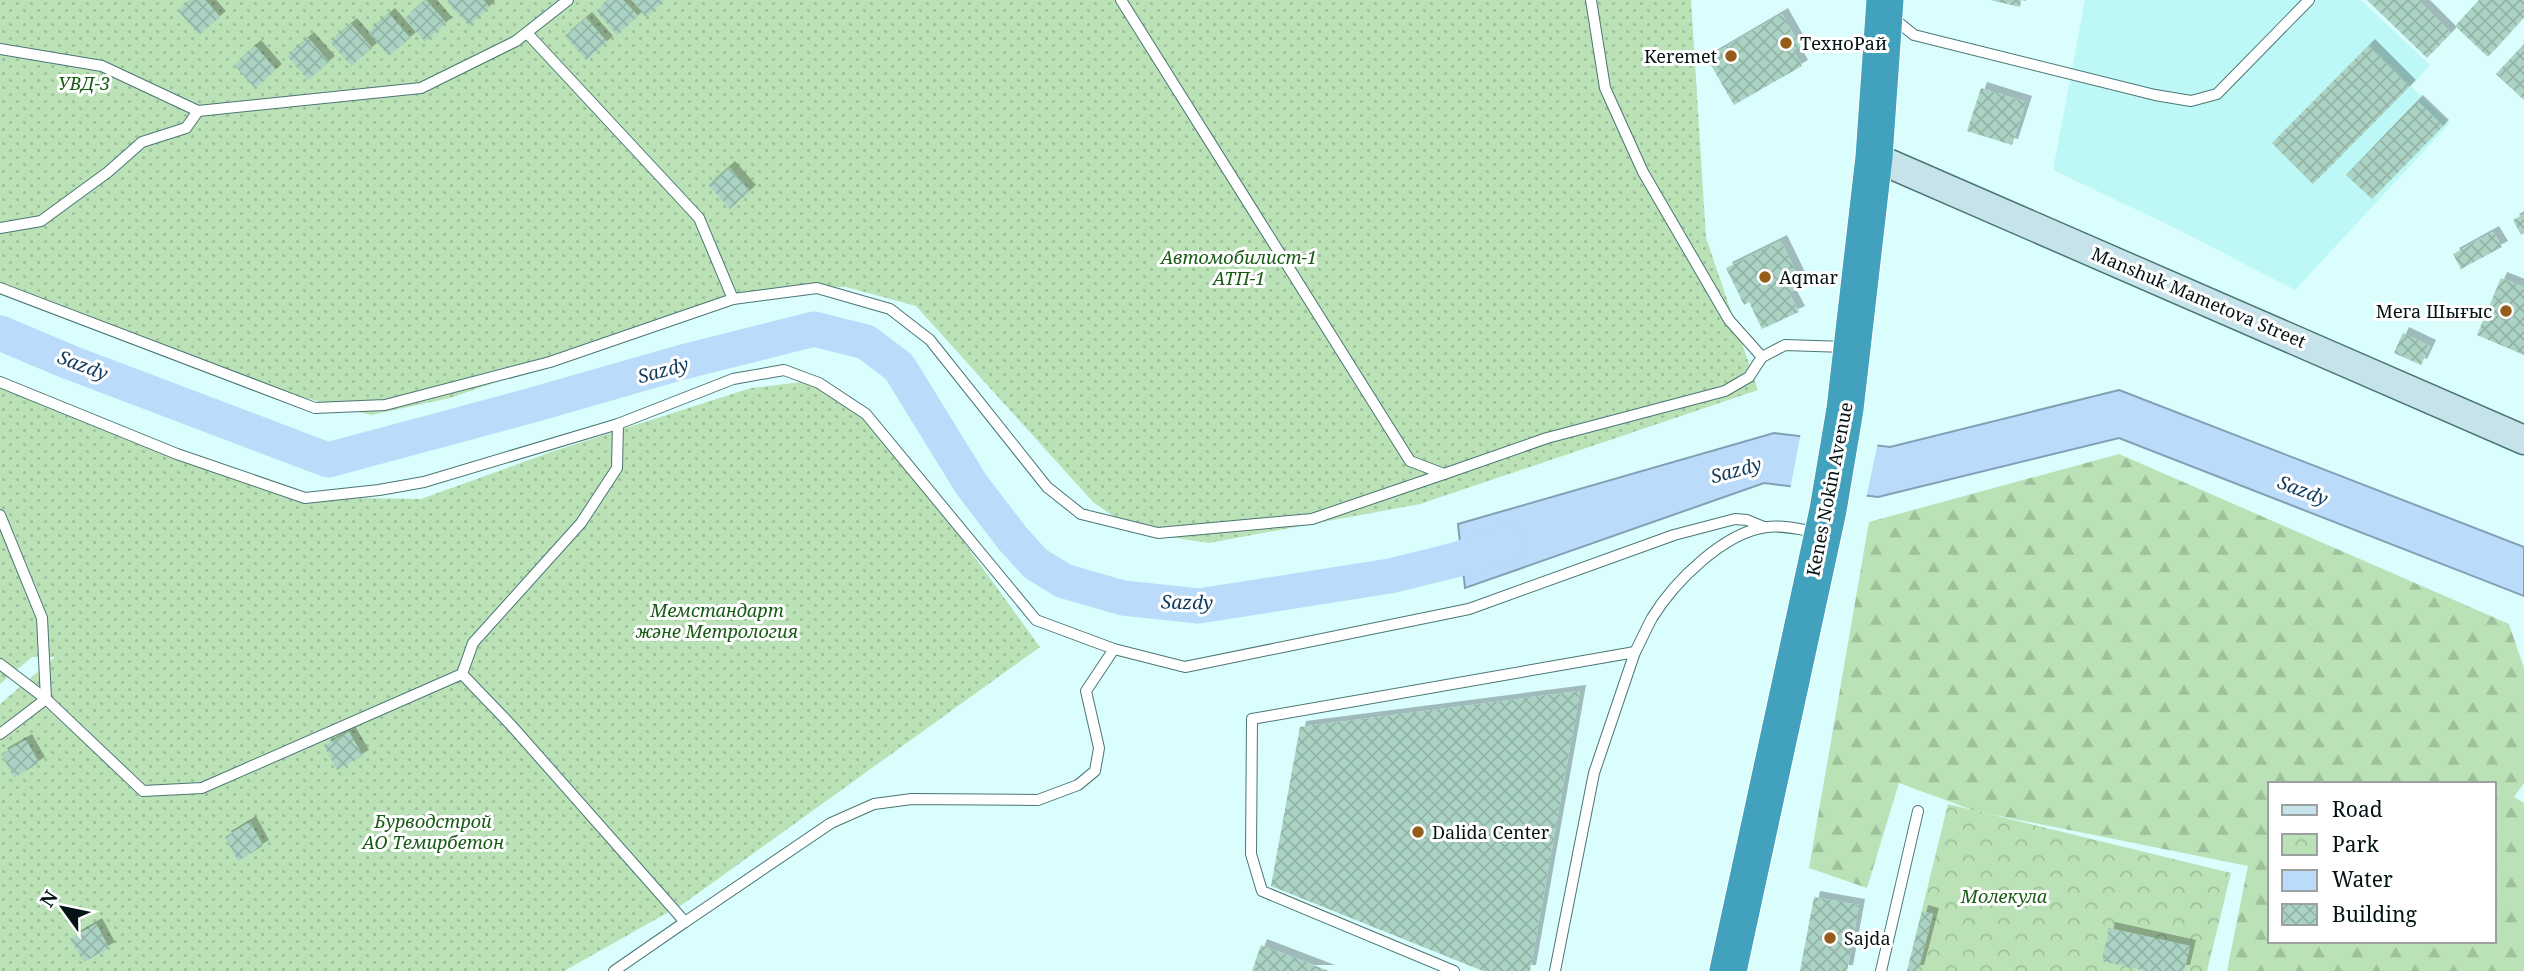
<svg xmlns="http://www.w3.org/2000/svg" width="2524" height="971" font-family="'Noto Serif',serif">
  <style>
    .built { fill: #bef8f6 }
    .forest { fill: url(#forest-firs); fill-rule: evenodd }
    .park { fill: url(#park-crowns) }
    .garden { fill: url(#garden-dots) }
    .water { fill: #badbfa; stroke: #839fb5; stroke-width: 2 }
    .pier { fill: #d9fefd }
    .lines { fill: none; stroke-linecap: round; stroke-linejoin: round }
    .river { stroke: #badbfa; stroke-width: 35 }
    .building { fill: url(#building-cross-hatch); filter: url(#shadow) }
    .lane-casing { stroke: #4a7675; stroke-width: 12 }
    .secondary-casing { stroke: #4a7675; stroke-width: 31 }
    .highway-casing { stroke: #fff; stroke-width: 39 }
    .lane { stroke: #fff; stroke-width: 10 }
    .secondary { stroke: #c6e3eb; stroke-width: 28 }
    .highway { stroke: #42a1bc; stroke-width: 37 }
    .poi-dot { fill: #965c1a; stroke: #fff; stroke-width: 2.5 }
    .labels { text-anchor: middle; dominant-baseline: central; stroke-width: 6; stroke-linejoin: round; paint-order: stroke }
    .poi-label { font-size: 18px; fill: #041414; stroke: #fff; text-anchor: start }
    .park-label { font-size: 18px; font-style: italic; fill: #185b14; stroke: #fff }
    .street-label { font-size: 18px; fill: #041414; stroke: #fff }
    .water-label { font-size: 19px; font-style: italic; fill: #113b5c; stroke: #fff }
  </style>
  <defs>
    <pattern id="forest-firs" width="22" height="20" patternUnits="userSpaceOnUse" patternTransform="scale(1.75)"><rect width="22" height="20" fill="#bae2b6"/><path d="M5 1l3.5 6h-7zM16 11l3.5 6h-7z" fill="#9ec19c"/></pattern>
    <pattern id="park-crowns" width="20" height="18" patternUnits="userSpaceOnUse" patternTransform="scale(1.75)"><rect width="20" height="18" fill="#bae2b6"/><path d="M2 6a3 3 0 1 1 6 0M12 15a3 3 0 1 1 6 0" fill="none" stroke="#9ec19c"/></pattern>
    <pattern id="garden-dots" width="8" height="8" patternUnits="userSpaceOnUse" patternTransform="scale(1.75)"><rect width="8" height="8" fill="#bae2b6"/><path d="M2 2h.1M6 6h.1" fill="none" stroke="#9ec19c" stroke-width="1.8" stroke-linecap="round"/></pattern>
    <pattern id="building-cross-hatch" width="8" height="8" patternUnits="userSpaceOnUse" patternTransform="scale(1.75)"><rect width="8" height="8" fill="#abd3c3"/><path d="M0 0l8 8M0 8l8-8" fill="none" stroke="#92b4a7"/></pattern>
    <filter id="shadow"><feDropShadow dx="6" dy="-6" stdDeviation="0" flood-color="#0004"/></filter>
  </defs>
  <rect width="100%" height="100%" fill="#d9fefd"/>
  <!-- built -->
  <polygon class="built" points="2085,0 2361,0 2430,65 2411,86 2449,124 2295,290 2179,230 2053,170"/>
  <!-- forest -->
  <path class="forest" d="M2119 454 2509 624 2524 668V783L2514 797 2524 803V971H2227L2248 866 1975 811 1899 783 1867 888 1809 868 1869 522ZM2270 784H2494V941H2270Z"/>
  <!-- park -->
  <polygon class="park" points="1948,804 2231,873 2207,971 1907,971"/>
  <!-- garden -->
  <g class="garden">
    <polygon points="0,0 1691,0 1706,238 1758,390 1420,504 1209,543 1136,532 1093,502 916,306 846,287 773,288 450,398 371,415 294,395 0,283"/>
    <polygon points="0,381 299,497 421,499 554,451 751,388 810,381 884,432 1040,647 683,904 564,971 0,971 0,704 55,657 32,657 0,684"/>
  </g>
  <!-- water -->
  <polygon class="water" points="2119,390 2524,547 2524,596 2119,438 1878,497 1764,483 1465,588 1458,524 1774,433 1890,447"/>
  <!-- pier -->
  <polygon class="pier" points="1801,432 1878,442 1866,499 1790,490"/>
  <g class="lines">
    <!-- river -->
    <polyline class="river" points="0,333 69,362 328,460 529,406 679,363 814,329 866,342 899,367 971,484 1013,539 1036,564 1064,581 1123,598 1199,606 1390,576 1455,560 1507,543"/>
  </g>
  <!-- building -->
  <g class="building">
    <polygon points="190,0 205,0 220,17 199,35 178,11"/>
    <polygon points="426,0 446,23 425,42 405,18"/>
    <polygon points="449,0 483,0 489,7 469,26 447,2"/>
    <polygon points="608,0 623,0 638,16 617,35 596,11"/>
    <polygon points="631,0 664,0 646,17"/>
    <polygon points="1990,0 2021,0 2020,7"/>
    <polygon points="2367,0 2418,0 2451,33 2427,58"/>
    <polygon points="2479,0 2524,0 2524,17 2488,57 2455,26"/>
    <polygon points="389,14 410,38 389,56 368,32"/>
    <polygon points="1782,14 1800,46 1793,50 1802,66 1734,105 1707,58"/>
    <polygon points="586,18 607,42 586,60 565,36"/>
    <polygon points="351,24 372,48 351,66 330,42"/>
    <polygon points="308,38 329,62 308,80 287,56"/>
    <polygon points="2524,44 2524,100 2496,74"/>
    <polygon points="2369,45 2410,86 2313,184 2272,143"/>
    <polygon points="255,46 276,70 255,88 234,65"/>
    <polygon points="1981,88 2026,102 2012,145 1967,131"/>
    <polygon points="2417,101 2443,126 2372,199 2346,175"/>
    <polygon points="729,167 750,191 730,209 708,185"/>
    <polygon points="2524,214 2524,233 2521,235 2513,220"/>
    <polygon points="2493,232 2502,247 2461,269 2453,254"/>
    <polygon points="1781,241 1803,286 1789,293 1799,312 1762,329 1749,302 1744,305 1726,268"/>
    <polygon points="2501,278 2524,287 2524,355 2477,335"/>
    <polygon points="2403,333 2430,346 2421,365 2394,353"/>
    <polygon points="1580,691 1530,971 1483,971 1271,886 1300,727"/>
    <polygon points="349,732 363,756 337,770 324,746"/>
    <polygon points="26,740 39,763 14,778 1,754"/>
    <polygon points="250,822 263,846 238,861 225,837"/>
    <polygon points="1814,897 1859,905 1847,971 1800,971"/>
    <polygon points="1922,911 1933,914 1918,971 1907,971"/>
    <polygon points="96,924 109,948 84,962 70,939"/>
    <polygon points="2109,928 2190,946 2184,971 2147,971 2102,961"/>
    <polygon points="1261,945 1329,971 1252,971"/>
  </g>
  <g class="lines">
    <!-- lane casing -->
    <g class="lane-casing">
      <g id="lane">
        <polyline points="1121,0 1410,461 1444,474 1547,438 1725,391 1749,377 1762,357 1785,345 1845,347"/>
        <polyline points="1591,0 1605,88 1643,172 1729,320 1762,357"/>
        <polyline points="1893,18 1914,35 2155,95 2191,101 2217,94 2309,0"/>
        <polyline points="527,33 699,218 733,299"/>
        <polyline points="0,49 102,66 198,111 421,88 516,41 568,0"/>
        <polyline points="0,228 41,221 108,172 142,142 186,128 198,111"/>
        <polyline points="0,288 315,408 385,405 550,362 733,299 817,288 890,309 930,340 1047,487 1081,514 1158,533 1312,519 1444,474"/>
        <polyline points="0,382 177,454 305,498 379,490 424,482 618,424"/>
        <polyline points="0,515 42,618 46,699"/>
        <path d="M1635 652C1641 641 1646 629 1652 618 1674 582 1724 532 1767 527 1783 525 1799 529 1815 532"/>
        <polyline points="0,664 46,699"/>
        <polyline points="462,674 473,643 581,523 617,468 618,424 733,379 784,370 819,383 866,414 1036,620 1114,649 1185,667 1469,609 1674,535 1735,519 1747,520 1764,527"/>
        <polyline points="0,734 46,699 143,791 202,788 462,674 511,725 685,922 614,971"/>
        <polyline points="685,922 831,823 874,804 912,799 1038,800 1078,785 1095,771 1099,748 1086,691 1114,649"/>
        <polyline points="1454,971 1262,891 1251,854 1252,719 1635,652 1594,773 1555,971"/>
        <polyline points="1881,971 1918,811"/>
      </g>
    </g>
    <!-- secondary casing -->
    <g class="secondary-casing">
      <polyline id="secondary" points="1874,157 2524,440"/>
    </g>
    <!-- highway casing -->
    <g class="highway-casing">
      <polyline id="highway" points="1728,971 1828,510 1845,409 1874,157 1885,0"/>
    </g>
    <!-- lane -->
    <use href="#lane" class="lane"/>
    <!-- secondary -->
    <use href="#secondary" class="secondary"/>
    <!-- highway -->
    <use href="#highway" class="highway"/>
  </g>
  <!-- markers -->
  <g class="poi-dot">
    <circle cx="1786" cy="43" r="7"/>
    <circle cx="1731" cy="56" r="7"/>
    <circle cx="1765" cy="277" r="7"/>
    <circle cx="2506" cy="311" r="7"/>
    <circle cx="1418" cy="832" r="7"/>
    <circle cx="1830" cy="938" r="7"/>
  </g>
  <g class="labels">
    <!-- poi labels -->
    <g class="poi-label">
      <text x="1800" y="43">ТехноРай</text>
      <text x="1717" y="56" text-anchor="end">Keremet</text>
      <text x="1779" y="277">Aqmar</text>
      <text x="2492" y="311" text-anchor="end">Мега Шығыс</text>
      <text x="1432" y="832">Dalida Center</text>
      <text x="1844" y="938">Sajda</text>
    </g>
    <!-- park labels -->
    <g class="park-label">
      <text x="84" y="83">УВД-3</text>
      <text x="1239" y="257">Автомобилист-1<tspan x="1239" dy="21">АТП-1</tspan></text>
      <text x="717" y="610">Мемстандарт<tspan x="717" dy="21">және Метрология</tspan></text>
      <text x="433" y="821">Бурводстрой<tspan x="433" dy="21">АО Темирбетон</tspan></text>
      <text x="2004" y="896">Молекула</text>
    </g>
    <!-- street labels -->
    <g class="street-label">
      <text transform="translate(2199 297) rotate(23)">Manshuk Mametova Street</text>
      <text transform="translate(1829 489) rotate(-79)">Kenes Nokin Avenue</text>
    </g>
    <!-- water labels -->
    <g class="water-label">
      <text transform="translate(83 365) rotate(21)">Sazdy</text>
      <text transform="translate(663 370) rotate(-15)">Sazdy</text>
      <text transform="translate(1736 470) rotate(-15)">Sazdy</text>
      <text transform="translate(2303 490) rotate(21)">Sazdy</text>
      <text transform="translate(1187 602) rotate(1)">Sazdy</text>
    </g>
  </g>
  <!-- legend -->
  <rect x="2268" y="782" width="228" height="161" fill="#ffffff" stroke="#9ba1a1" stroke-width="2"/>
  <rect x="2282" y="805" width="35" height="10" fill="#c6e3eb" stroke="#9ba1a1" stroke-width="2"/>
  <text x="2332" y="817" font-size="21" fill="#041414">Road</text>
  <rect x="2282" y="834" width="35" height="21" fill="url(#park-crowns)" stroke="#9ba1a1" stroke-width="2"/>
  <text x="2332" y="852" font-size="21" fill="#041414">Park</text>
  <rect x="2282" y="870" width="35" height="21" fill="#badbfa" stroke="#9ba1a1" stroke-width="2"/>
  <text x="2332" y="887" font-size="21" fill="#041414">Water</text>
  <rect x="2282" y="904" width="35" height="21" fill="url(#building-cross-hatch)" stroke="#9ba1a1" stroke-width="2"/>
  <text x="2332" y="922" font-size="21" fill="#041414">Building</text>
  <!-- north arrow -->
  <g transform="translate(63 908) rotate(303)" stroke="#ffffff" stroke-width="5" paint-order="stroke">
  <path d="M0-5L12 26L0 18L-12 26Z" fill="#041414"/>
  <text y="-10" font-size="19" font-weight="bold" text-anchor="middle" fill="#041414">N</text>
  </g>
</svg>
